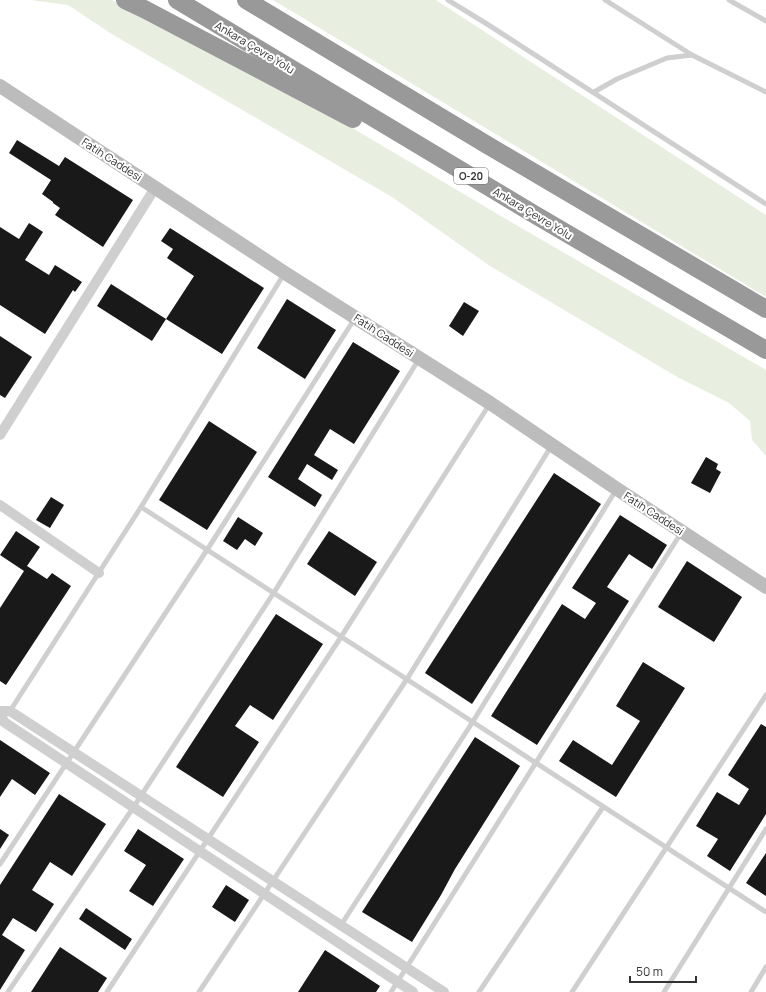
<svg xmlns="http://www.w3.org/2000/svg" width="766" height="992" font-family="Manrope,sans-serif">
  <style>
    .green { fill: #e9efe0 }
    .building { fill: #191919 }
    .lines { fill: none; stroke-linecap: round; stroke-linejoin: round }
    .lane { stroke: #cfcfcf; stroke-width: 5 }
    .street { stroke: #cfcfcf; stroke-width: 10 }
    .secondary { stroke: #bcbcbc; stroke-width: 14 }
    .highway { stroke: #999; stroke-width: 18 }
    .labels { text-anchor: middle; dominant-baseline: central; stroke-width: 4; stroke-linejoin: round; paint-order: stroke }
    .shield { fill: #fff; stroke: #707070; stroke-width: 1 }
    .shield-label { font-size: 10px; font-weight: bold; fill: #323232 }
    .street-label { font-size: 11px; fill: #323232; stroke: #fff }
  </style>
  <rect width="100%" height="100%" fill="#fff"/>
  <!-- green -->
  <g class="green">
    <polygon points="31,0 111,0 246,65 506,219 766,370 766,456 752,440 750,421 729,403 679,378 490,266 392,197 110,33 68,5"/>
    <polygon points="273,0 436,0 766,215 766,297"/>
  </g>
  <!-- building -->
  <g class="building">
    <polygon points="17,140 59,166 65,157 133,200 103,247 55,215 60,208 53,203 53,202 42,194 51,180 9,153"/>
    <polygon points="29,223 43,232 25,260 49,275 55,265 82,282 75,292 73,290 45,334 0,305 0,227 19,239"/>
    <polygon points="170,228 264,288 222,354 166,319 194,276 167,258 173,249 161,241"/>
    <polygon points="111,284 166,319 152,341 97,306"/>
    <polygon points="287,299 336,330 305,379 257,348"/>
    <polygon points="464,302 479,311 463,336 449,326"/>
    <polygon points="0,336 32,357 5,398 0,395"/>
    <polygon points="353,342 400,371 354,444 330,429 314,455 338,470 332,480 307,464 298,479 322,495 315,507 268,477"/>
    <polygon points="209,421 257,452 207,530 159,500"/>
    <polygon points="706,457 718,464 716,469 721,472 710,493 691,483"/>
    <polygon points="554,473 601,504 472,704 425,673"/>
    <polygon points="51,497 64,505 50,528 36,520"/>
    <polygon points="620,515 667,545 652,569 629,554 607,587 629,601 537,745 491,716 562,604 585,619 596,603 572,588"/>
    <polygon points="238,517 263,533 255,546 245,539 237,550 223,541"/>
    <polygon points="16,531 40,547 27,566 47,579 52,573 71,586 6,685 0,681 0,608 24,571 0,555"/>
    <polygon points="329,531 377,562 355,596 307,564"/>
    <polygon points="687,561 742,597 714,642 658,607"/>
    <polygon points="276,614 323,644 273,720 250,705 235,726 259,742 223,797 176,767"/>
    <polygon points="643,662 685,688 616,797 559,761 573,740 612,765 640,721 616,706"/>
    <polygon points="761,724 766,727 766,814 730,871 707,856 718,839 696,826 717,792 739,805 749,789 728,775"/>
    <polygon points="475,737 520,766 455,869 441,895 412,942 362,912"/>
    <polygon points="0,740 50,773 35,795 12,779 0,797"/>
    <polygon points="59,794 106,824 72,876 50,862 32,890 54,904 36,932 13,918 2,935 25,950 0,990 0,885"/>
    <polygon points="0,829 9,835 0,849"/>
    <polygon points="138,829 184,859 153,906 129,891 146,865 124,851"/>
    <polygon points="766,853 766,896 746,883"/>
    <polygon points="226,885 249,900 235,922 212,907"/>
    <polygon points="86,908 132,939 125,950 79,919"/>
    <polygon points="60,947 107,978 98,992 31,992"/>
    <polygon points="325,950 380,986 376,992 298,992"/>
  </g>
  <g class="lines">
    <!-- lane -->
    <g class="lane">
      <polyline points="448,0 487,24 766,204"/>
      <polyline points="605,0 692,55 766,92"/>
      <polyline points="729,0 766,21"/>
      <polyline points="594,92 617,79 667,58 692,55"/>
      <polyline points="141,507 766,912"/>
      <polyline points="10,711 141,507 284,274"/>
      <polyline points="0,864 207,550 355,318"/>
      <polyline points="341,925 472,723 616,490"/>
      <polyline points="8,992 133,808 273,594 419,359"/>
      <polyline points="107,992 341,637 489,405"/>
      <polyline points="199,992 407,679 552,445"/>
      <polyline points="391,992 681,533"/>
      <polyline points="479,992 603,807"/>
      <polyline points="572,992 766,695"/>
      <polyline points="664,992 766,829"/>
      <polyline points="751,992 766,967"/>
    </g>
    <!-- street -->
    <g class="street">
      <polyline points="0,435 155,188"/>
      <polyline points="0,505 99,573"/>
      <polyline points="0,711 10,711 444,992"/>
      <polyline points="0,711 4,722 413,992"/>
    </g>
    <!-- secondary -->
    <polyline class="secondary" points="0,86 285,273 490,403 617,489 766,587"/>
    <!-- highway -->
    <g class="highway">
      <polyline points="125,0 144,9 353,119"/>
      <polyline points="177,0 532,213 766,350"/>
      <polyline points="246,0 489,146 766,309"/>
    </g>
  </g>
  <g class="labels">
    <!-- shield labels -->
    <rect class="shield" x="454" y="168" width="34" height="16" rx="3"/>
    <g class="shield-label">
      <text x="471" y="176">O-20</text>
    </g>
    <!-- street labels -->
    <g class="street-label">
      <text transform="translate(255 47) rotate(31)">Ankara Çevre Yolu</text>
      <text transform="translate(112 159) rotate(33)">Fatih Caddesi</text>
      <text transform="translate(533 213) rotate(31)">Ankara Çevre Yolu</text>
      <text transform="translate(384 335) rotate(33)">Fatih Caddesi</text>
      <text transform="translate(654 513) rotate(33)">Fatih Caddesi</text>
    </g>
  </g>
  <!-- scale -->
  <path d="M630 976v6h66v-6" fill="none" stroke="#323232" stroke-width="2"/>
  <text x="636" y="976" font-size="12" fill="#323232" stroke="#ffffff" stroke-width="3" paint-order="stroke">50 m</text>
</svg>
